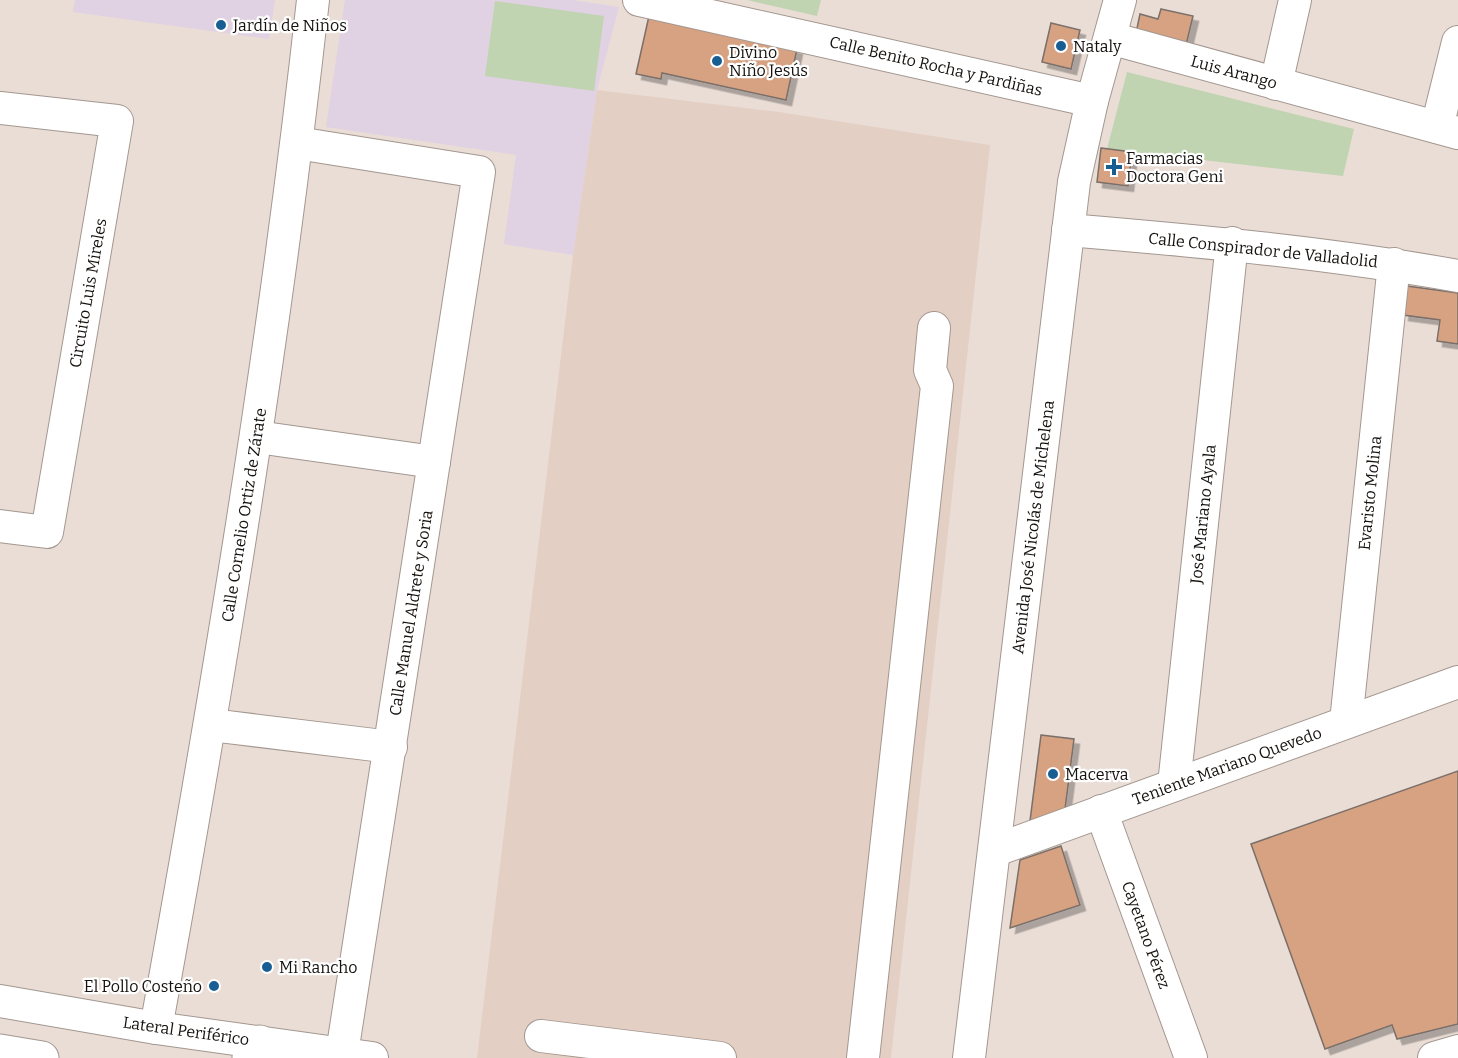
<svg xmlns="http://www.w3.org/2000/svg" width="1458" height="1058" font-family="Bitter,serif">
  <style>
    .built { fill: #e3cfc3 }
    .education { fill: #e0d1e3 }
    .green { fill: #c1d4b1 }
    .building { fill: #d7a282; stroke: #7a6f69; stroke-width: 1.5; filter: url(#shadow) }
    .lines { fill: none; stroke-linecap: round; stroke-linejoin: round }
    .minor-casing { stroke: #a39790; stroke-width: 34 }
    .highway-casing { stroke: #a39790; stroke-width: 35 }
    .minor { stroke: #fff; stroke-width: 32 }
    .highway { stroke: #fff; stroke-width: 33 }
    .poi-dot { fill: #195e93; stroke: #fff; stroke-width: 2 }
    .labels { text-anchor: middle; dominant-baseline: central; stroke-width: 4.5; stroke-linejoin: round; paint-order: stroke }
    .poi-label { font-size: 16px; fill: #15110e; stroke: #fff; text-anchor: start }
    .street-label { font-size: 16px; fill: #15110e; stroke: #fff }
  </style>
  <defs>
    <filter id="shadow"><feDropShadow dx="5.5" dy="5.5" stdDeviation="0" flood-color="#0004"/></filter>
  </defs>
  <rect width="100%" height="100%" fill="#eaddd6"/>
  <!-- built -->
  <polygon class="built" points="597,90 779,112 990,145 891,1058 477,1058 573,255"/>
  <!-- education -->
  <g class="education">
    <polygon points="75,0 275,0 269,39 73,12"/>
    <polygon points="345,0 572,0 619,7 597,90 573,255 504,244 516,155 326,127"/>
  </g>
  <!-- green -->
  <g class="green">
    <polygon points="747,0 821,0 817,16"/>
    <polygon points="495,1 604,16 594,91 485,76"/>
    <polygon points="1127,72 1354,129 1343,176 1107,149"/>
  </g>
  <!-- building -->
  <g class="building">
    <polygon points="1161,9 1193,16 1186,45 1136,33 1140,14 1158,19"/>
    <polygon points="649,16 797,49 786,100 662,73 661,79 636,74"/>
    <polygon points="1051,23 1080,30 1071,69 1042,62"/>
    <polygon points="1101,148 1132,152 1128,186 1097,182"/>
    <polygon points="1407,286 1458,293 1458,344 1437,341 1440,320 1403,315"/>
    <polygon points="1041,735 1074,739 1065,809 1030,821"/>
    <polygon points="1458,771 1458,1024 1397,1039 1392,1025 1325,1049 1251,844"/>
    <polygon points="1061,846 1080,905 1010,928 1020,860"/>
  </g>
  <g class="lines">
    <!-- minor casing -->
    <g class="minor-casing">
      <g id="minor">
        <polyline points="639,0 1092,101"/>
        <polyline points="1110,38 1458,133"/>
        <polyline points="1276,84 1295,0"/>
        <polyline points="0,108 117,121 47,532 0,526"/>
        <polyline points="1437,127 1458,42"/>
        <polyline points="297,143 479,172 342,1053"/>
        <path d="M1068 230C1199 241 1329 253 1458 276"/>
        <polyline points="257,437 434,462"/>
        <polyline points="1346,722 1394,264"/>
        <polyline points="211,725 391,747"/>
        <polyline points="1174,785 1232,243"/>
        <polyline points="1101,811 1191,1058"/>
        <polyline points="996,850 1458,682"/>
        <polyline points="0,1001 156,1028 372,1058"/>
        <path d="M156 1028C218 686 275 345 313 0"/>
        <polyline points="541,1036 720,1058"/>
        <polyline points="863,1058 937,386 930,370 934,328"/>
        <polyline points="969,1058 1074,182 1092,101 1120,0"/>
        <polyline points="1434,1058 1458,1051"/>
      </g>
    </g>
    <!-- highway casing -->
    <g class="highway-casing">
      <g id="highway">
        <polyline points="0,1051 42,1058"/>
        <polyline points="249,1058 260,1042"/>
      </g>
    </g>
    <!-- minor -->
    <use href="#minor" class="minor"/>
    <!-- highway -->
    <use href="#highway" class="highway"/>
  </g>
  <!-- markers -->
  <g class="poi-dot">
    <circle cx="221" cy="25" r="6"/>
    <circle cx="1061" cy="46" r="6"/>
    <circle cx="717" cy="61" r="6"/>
    <path d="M1111 158h6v6h6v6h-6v6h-6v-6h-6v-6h6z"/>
    <circle cx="1053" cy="774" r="6"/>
    <circle cx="267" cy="967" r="6"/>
    <circle cx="214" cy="986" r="6"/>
  </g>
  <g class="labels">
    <!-- poi labels -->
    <g class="poi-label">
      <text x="233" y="25">Jardín de Niños</text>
      <text x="1073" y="46">Nataly</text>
      <text x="729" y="52">Divino<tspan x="729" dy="18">Niño Jesús</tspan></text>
      <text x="1126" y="158">Farmacias<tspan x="1126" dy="18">Doctora Geni</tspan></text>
      <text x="1065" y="774">Macerva</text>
      <text x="279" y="967">Mi Rancho</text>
      <text x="202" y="986" text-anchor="end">El Pollo Costeño</text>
    </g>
    <!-- street labels -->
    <g class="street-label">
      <text transform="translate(936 66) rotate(13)">Calle Benito Rocha y Pardiñas</text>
      <text transform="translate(1234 72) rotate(15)">Luis Arango</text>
      <text transform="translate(1263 250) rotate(6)">Calle Conspirador de Valladolid</text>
      <text transform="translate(88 293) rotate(-80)">Circuito Luis Mireles</text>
      <text transform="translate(1370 493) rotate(-84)">Evaristo Molina</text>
      <text transform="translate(1203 514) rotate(-84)">José Mariano Ayala</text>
      <text transform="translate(244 515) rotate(-81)">Calle Cornelio Ortiz de Zárate</text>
      <text transform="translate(1033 527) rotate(-83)">Avenida José Nicolás de Michelena</text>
      <text transform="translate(411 613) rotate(-81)">Calle Manuel Aldrete y Soria</text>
      <text transform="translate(1227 766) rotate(-20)">Teniente Mariano Quevedo</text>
      <text transform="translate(1146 935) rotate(70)">Cayetano Pérez</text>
      <text transform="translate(186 1031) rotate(8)">Lateral Periférico</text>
    </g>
  </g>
</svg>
